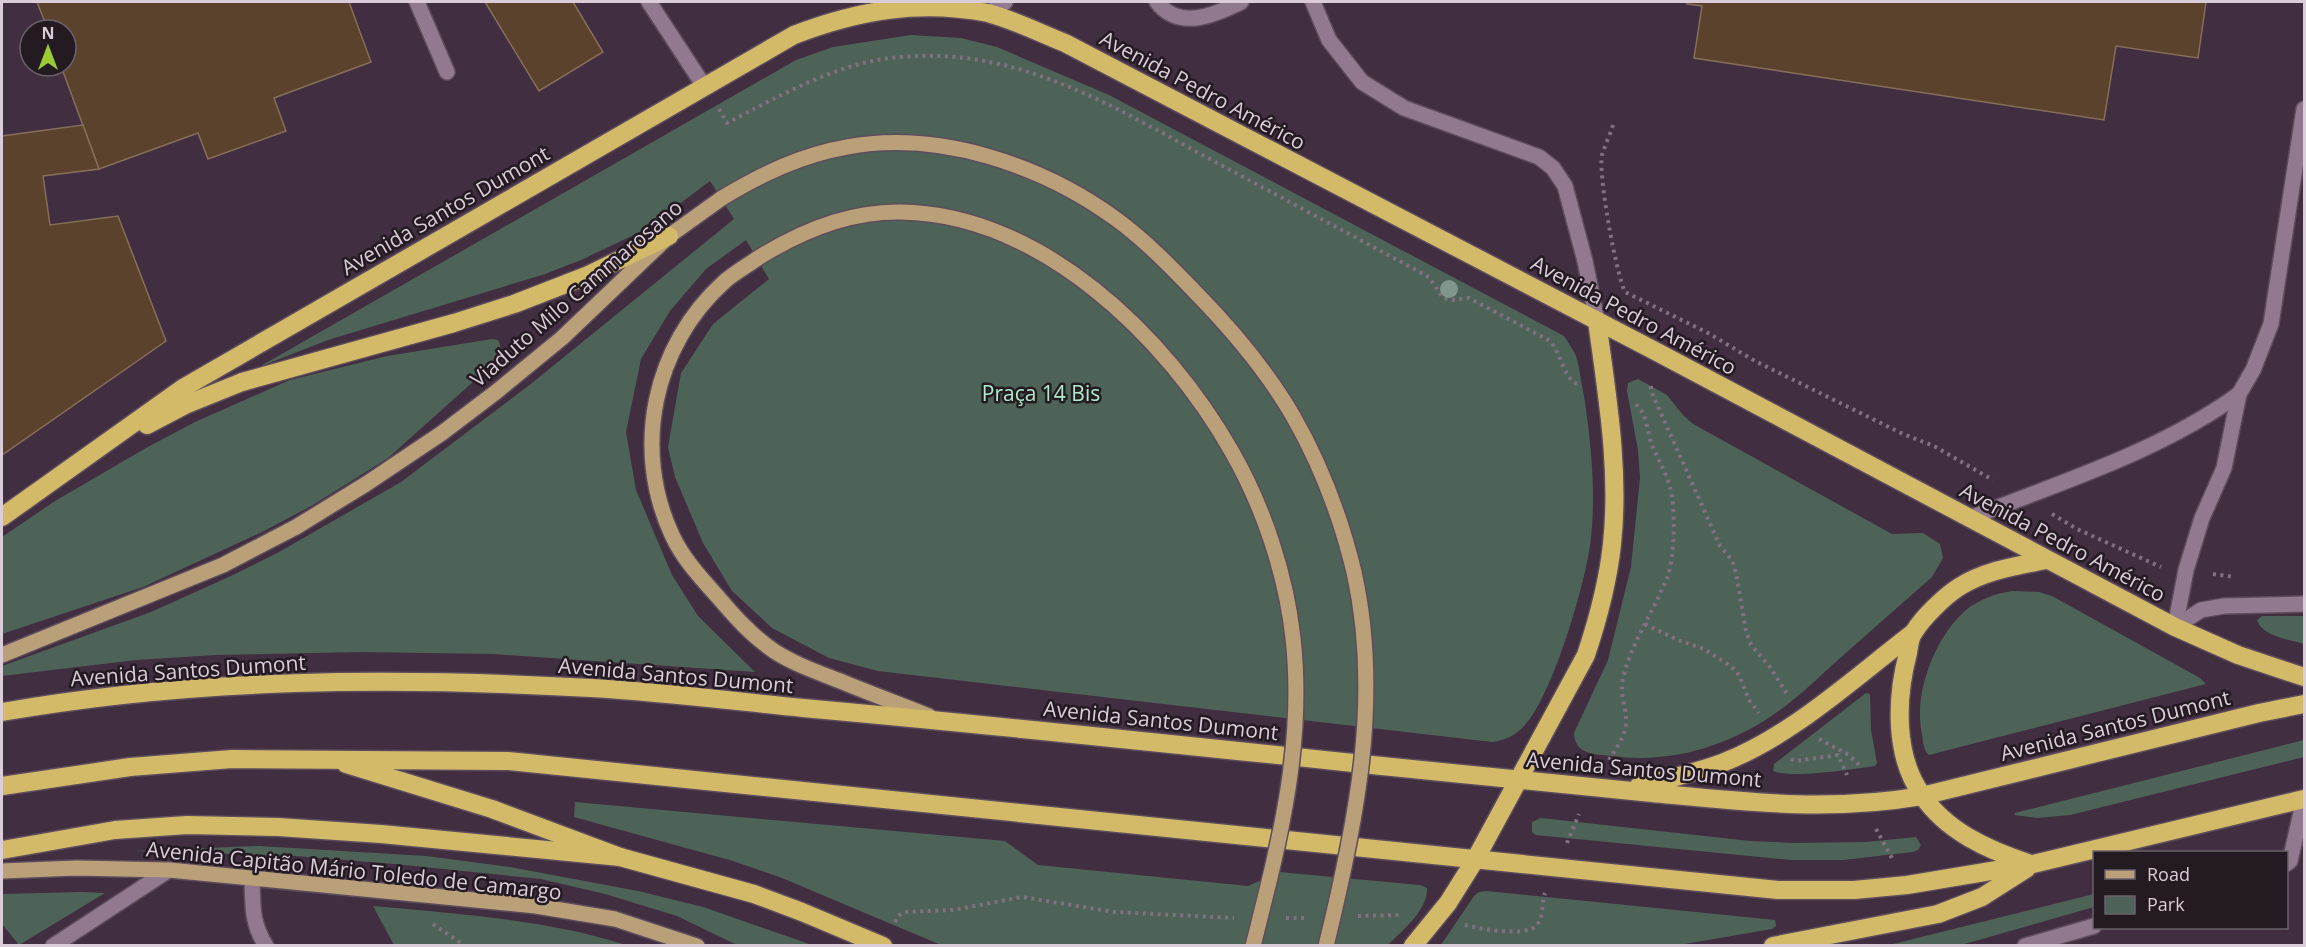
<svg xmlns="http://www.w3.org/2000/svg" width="2306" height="947" font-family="'Open Sans',sans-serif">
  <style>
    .green { fill: #4e6357 }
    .building { fill: #5a422c; stroke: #866f5a; stroke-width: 1.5 }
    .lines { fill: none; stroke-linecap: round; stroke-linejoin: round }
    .minor-casing { stroke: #5d4c5c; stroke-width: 18 }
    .major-casing { stroke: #5d4c5c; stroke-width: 18 }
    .highway-casing { stroke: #5d4c5c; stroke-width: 21 }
    .path { stroke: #817080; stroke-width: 4; stroke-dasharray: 3 4.5; stroke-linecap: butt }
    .minor { stroke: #91798f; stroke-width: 15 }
    .major { stroke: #b9a078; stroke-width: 15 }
    .highway { stroke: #d3ba68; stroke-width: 18 }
    .major-bridge-casing { stroke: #5d4c5c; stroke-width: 18; stroke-linecap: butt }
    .major-bridge { stroke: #b9a078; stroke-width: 15 }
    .tree { fill: #7e968c }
    .labels { text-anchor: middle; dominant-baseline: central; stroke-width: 5; stroke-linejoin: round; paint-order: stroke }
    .street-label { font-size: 21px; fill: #dacdd9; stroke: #231a22 }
    .park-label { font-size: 21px; fill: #afebca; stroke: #231a22 }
  </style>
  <rect width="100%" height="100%" fill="#422e41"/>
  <!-- green -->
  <g class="green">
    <path d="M911 35 961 38 997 47 1109 95 1564 336C1568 342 1573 349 1576 356 1580 368 1581 383 1584 396 1591 442 1596 491 1591 538 1587 579 1552 698 1524 726 1515 736 1505 740 1492 742L878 671 829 658 772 628 732 591 703 543 675 477 668 447 681 373 713 324 769 279 746 240 706 269 670 311 641 359 626 432 636 490 672 575 698 616 755 672 493 654 362 652 215 655 136 660 2 676V666L151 612 233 575 279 552 401 482 532 383 734 219 710 181 646 229 581 260 545 274 328 340 259 367 796 60 833 47Z"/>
    <path d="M492 339 498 340C503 350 500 356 493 364L388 458 313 505 264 531 143 587 2 634V537L55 501 146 448 195 422 290 380 387 356Z"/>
    <path d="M1638 379 1667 395 1683 415 1693 424 1892 534 1923 533 1940 544 1943 558 1932 577C1901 604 1870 632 1839 659 1820 676 1801 695 1780 710 1731 746 1671 764 1612 756 1594 754 1575 755 1574 733L1608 660 1631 567 1640 478 1638 450 1627 391 1628 383Z"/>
    <path d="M2013 591 2039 592 2052 596 2200 678 2206 684 1929 755C1923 750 1923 741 1922 734 1913 693 1935 637 1966 610 1980 599 1996 593 2013 591Z"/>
    <path d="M2262 616H2304V644C2290 640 2262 636 2257 620Z"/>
    <path d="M1866 693 1870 694 1871 730 1877 763 1875 766C1854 769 1790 779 1773 771L1774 764Z"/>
    <polygon points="2304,740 2304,757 2070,815 2037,818 2014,815 2015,813"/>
    <path d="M575 802 1005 841 1038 865 1248 886 1279 872 1420 885 1427 888C1428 910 1402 931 1388 945H941L782 878 733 861 574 817Z"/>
    <polygon points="1541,818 1750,841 1794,843 1866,842 1916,837 1921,845 1918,850 1913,852 1843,860 1791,860 1536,835 1532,832 1532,822"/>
    <polygon points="259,846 426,856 510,867 638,891 703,907 812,945 737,945 677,916 605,894 541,879 394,864 295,856 134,851"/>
    <polygon points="1486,891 1775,920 1776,926 1772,929 1679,945 1441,945 1474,896 1479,892"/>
    <polygon points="81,892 105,893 19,945 2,924 2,894"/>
    <polygon points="2094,894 2094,907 1961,945 1889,945"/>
    <path d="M373 906C458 914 545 919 626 945H394Z"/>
  </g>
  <!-- building -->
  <g class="building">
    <polygon points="37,2 349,2 371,62 274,98 286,131 208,159 198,133 99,169 61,66 66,66 66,30 48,30"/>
    <polygon points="485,2 573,2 603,52 539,91"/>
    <polygon points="1688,2 2206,2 2198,58 2116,46 2104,120 1694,58 1702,6 1687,4"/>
    <polygon points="83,125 99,169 43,176 50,225 118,216 166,341 2,455 2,136"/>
  </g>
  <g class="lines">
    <!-- minor casing -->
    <g class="minor-casing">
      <g id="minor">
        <polyline points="417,2 447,72"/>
        <polyline points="649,2 704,86"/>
        <path d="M1157 2C1179 31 1215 15 1241 2"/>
        <polyline points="1313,2 1329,40 1362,82 1404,108 1539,157 1553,168 1565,186 1585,261 1597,321"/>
        <polyline points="989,13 1005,2"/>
        <path d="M1970 518C2061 482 2159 452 2239 394"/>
        <polyline points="2175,627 2186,570 2202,518 2224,468 2239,394 2253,370 2271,324 2304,109"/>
        <polyline points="2175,627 2201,610 2224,606 2304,604"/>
        <polyline points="2286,864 2290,861 2304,799"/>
        <path d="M252 879C253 905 251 922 266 946"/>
        <polyline points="53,946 169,870"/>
        <polyline points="2025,946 2094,926"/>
      </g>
    </g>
    <!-- major casing -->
    <g class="major-casing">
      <g id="major">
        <path d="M758 258C747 266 734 273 724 282 653 346 632 449 672 535 683 559 701 578 718 597 735 617 752 636 774 651 794 664 817 672 840 681 869 693 899 704 929 716"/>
        <polyline points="2,655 223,565 296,527 366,484 442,433 496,392 562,338 669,236 722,198"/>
        <polyline points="2,871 76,868 169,870 536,906 615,919 697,946"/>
      </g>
    </g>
    <!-- highway casing -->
    <g class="highway-casing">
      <g id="highway">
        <polyline points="147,425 185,405 242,382 454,323 514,304 586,276 669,236"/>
        <path d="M2 517 183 388 794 35C859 10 919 0 988 13 1014 20 1040 33 1065 43L1657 352 2175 627 2238 655 2304 677"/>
        <path d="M2 712C196 678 394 677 591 688 662 692 733 701 803 708 993 725 1182 745 1372 765 1465 774 1558 784 1652 793 1746 802 1827 812 1922 796L2259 713 2304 704"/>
        <polyline points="346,764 492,809 620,857 754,894 802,912 883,946"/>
        <polyline points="2,786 130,767 232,759 508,761 1778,890 1854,890 1907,885 2033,864 2304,799"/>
        <path d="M1638 787C1666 779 1695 773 1722 763 1792 736 1854 678 1913 633"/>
        <polyline points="2,850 115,830 187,825 278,827 381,834 620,857"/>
        <path d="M2028 863C1988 850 1946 831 1922 795 1894 756 1896 698 1908 653 1909 647 1910 637 1914 632 1923 617 1945 596 1959 587 1986 570 2017 566 2046 560"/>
        <path d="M1413 946 1448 903 1475 860 1586 655C1598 619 1608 582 1612 544 1620 470 1607 395 1597 321"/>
        <polyline points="1773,946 1938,914 1982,897 2026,869"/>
      </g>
    </g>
    <!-- path -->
    <g class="path">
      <path d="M719 109 727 123C782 95 837 62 900 57 1022 46 1118 110 1221 165 1290 202 1360 240 1429 277L1443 298 1453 300 1469 298 1550 341C1561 353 1563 377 1577 384"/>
      <path d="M1613 125C1610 135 1605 145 1602 155 1598 175 1616 273 1625 292L1708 333 1755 361 1903 434 1934 446 1993 480"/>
      <polyline points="1651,386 1651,391 1720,546 1732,560 1736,573 1746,631 1751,645 1770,667 1789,697"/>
      <polyline points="2052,514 2077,529 2161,567"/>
      <polyline points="2213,574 2235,577"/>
      <polyline points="1645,624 1678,640 1704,649 1732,667 1739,675 1749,700 1759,713"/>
      <polyline points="1819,739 1849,755 1862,768"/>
      <polyline points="1791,759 1795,761 1838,755 1847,775"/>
      <path d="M1609 760C1615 750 1626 735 1626 723 1627 707 1619 694 1623 678 1632 642 1653 612 1667 578 1675 557 1676 509 1670 487 1666 472 1658 460 1652 445 1647 433 1647 411 1635 404"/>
      <polyline points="1876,829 1893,860"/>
      <polyline points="1567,843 1579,814"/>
      <polyline points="1358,916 1402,915"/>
      <polyline points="1286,918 1306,918"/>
      <polyline points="895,922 898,916 905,912 953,910 1022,897 1114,912 1234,918"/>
      <polyline points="433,924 465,946"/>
      <path d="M1465 925C1480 929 1524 937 1536 926 1544 918 1541 903 1545 893"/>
    </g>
    <!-- minor -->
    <use href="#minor" class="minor"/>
    <!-- major -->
    <use href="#major" class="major"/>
    <!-- highway -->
    <use href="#highway" class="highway"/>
    <!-- major-bridge casing -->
    <g class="major-bridge-casing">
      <g id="major-bridge">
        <path d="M722 198C762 174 801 155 847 147 939 130 1042 165 1116 219 1146 241 1172 268 1198 295 1234 332 1267 371 1293 416 1321 465 1341 518 1354 572 1382 697 1356 824 1326 946"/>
        <path d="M758 258C801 231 849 211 901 212 1041 214 1167 337 1232 452 1264 508 1286 575 1293 638 1305 745 1279 843 1253 946"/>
      </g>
    </g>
    <!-- major-bridge -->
    <use href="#major-bridge" class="major-bridge"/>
  </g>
  <!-- trees -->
  <circle class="tree" cx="1449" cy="289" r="9"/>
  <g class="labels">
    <!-- street labels -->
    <g class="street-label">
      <text transform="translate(1203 90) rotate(28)">Avenida Pedro Américo</text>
      <text transform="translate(445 210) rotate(-30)">Avenida Santos Dumont</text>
      <text transform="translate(576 293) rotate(-41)">Viaduto Milo Cammarosano</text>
      <text transform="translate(1634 315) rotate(28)">Avenida Pedro Américo</text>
      <text transform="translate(2063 542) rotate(28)">Avenida Pedro Américo</text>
      <text transform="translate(188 670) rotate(-4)">Avenida Santos Dumont</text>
      <text transform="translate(676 675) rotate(5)">Avenida Santos Dumont</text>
      <text transform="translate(1161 720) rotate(6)">Avenida Santos Dumont</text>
      <text transform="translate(2115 725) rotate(-14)">Avenida Santos Dumont</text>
      <text transform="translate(1644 769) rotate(5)">Avenida Santos Dumont</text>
      <text transform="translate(354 870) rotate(6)">Avenida Capitão Mário Toledo de Camargo</text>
    </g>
    <!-- park labels -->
    <g class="park-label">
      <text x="1041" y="393">Praça 14 Bis</text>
    </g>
  </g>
  <!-- border -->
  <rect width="2306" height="947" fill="none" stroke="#dacdd9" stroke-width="6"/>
  <!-- legend -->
  <rect x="2093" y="851" width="195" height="78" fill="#231a22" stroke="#6c626b" stroke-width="1.5"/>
  <rect x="2105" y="870" width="30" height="9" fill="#b9a078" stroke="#6c626b" stroke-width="1.5"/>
  <text x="2147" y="881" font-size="18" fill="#dacdd9">Road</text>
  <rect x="2105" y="896" width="30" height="18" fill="#4e6357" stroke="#6c626b" stroke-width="1.5"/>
  <text x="2147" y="911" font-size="18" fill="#dacdd9">Park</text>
  <!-- north arrow -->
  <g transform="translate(48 48)"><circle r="28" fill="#231a22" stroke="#6c626b" stroke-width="1.5"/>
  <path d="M0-4.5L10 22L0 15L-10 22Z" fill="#9bcb33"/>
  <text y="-9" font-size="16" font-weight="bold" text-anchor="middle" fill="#dacdd9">N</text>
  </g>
</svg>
